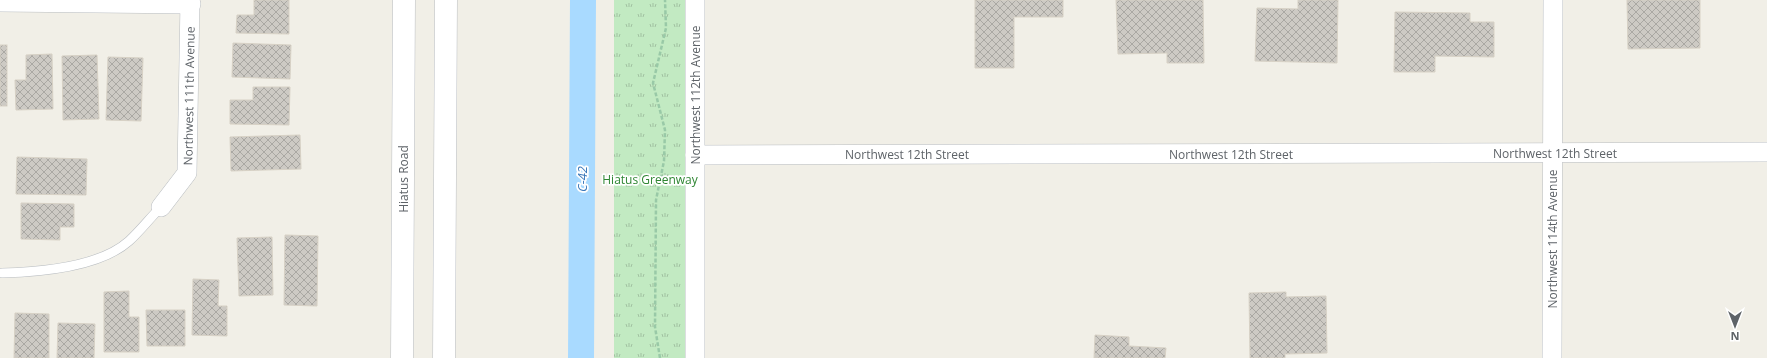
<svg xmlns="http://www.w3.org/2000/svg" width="1767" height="358" font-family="'Open Sans',sans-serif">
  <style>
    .park { fill: url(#park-tufts) }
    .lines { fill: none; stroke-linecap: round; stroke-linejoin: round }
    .canal { stroke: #a9daff; stroke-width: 26 }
    .building { fill: url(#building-cross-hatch); stroke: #d7d1c5 }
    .service-casing { stroke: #b9bdc1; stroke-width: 10 }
    .minor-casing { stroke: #b9bdc1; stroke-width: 20 }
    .secondary-casing { stroke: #babec3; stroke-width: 23 }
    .path { stroke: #99c9a7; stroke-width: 2.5; stroke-dasharray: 4 2; stroke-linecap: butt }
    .service { stroke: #fff; stroke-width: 9 }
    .minor { stroke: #fff; stroke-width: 19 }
    .secondary { stroke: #fff; stroke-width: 22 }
    .labels { text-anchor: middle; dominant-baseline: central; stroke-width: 3.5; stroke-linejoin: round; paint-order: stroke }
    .street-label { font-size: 12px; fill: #5e6368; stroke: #fff }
    .park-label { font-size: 12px; fill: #2f8633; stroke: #fff }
    .water-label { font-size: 13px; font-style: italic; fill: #3c79ba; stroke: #fff }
  </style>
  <defs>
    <pattern id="park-tufts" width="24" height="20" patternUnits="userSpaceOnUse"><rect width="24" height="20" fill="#c2eac2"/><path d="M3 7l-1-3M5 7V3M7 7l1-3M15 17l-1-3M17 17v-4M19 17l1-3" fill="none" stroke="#a1c1a1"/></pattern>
    <pattern id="building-cross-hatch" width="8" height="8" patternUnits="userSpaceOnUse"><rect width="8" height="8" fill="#cdcac4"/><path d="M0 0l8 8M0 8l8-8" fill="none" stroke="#aaa8a3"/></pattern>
  </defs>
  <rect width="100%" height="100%" fill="#f1efe7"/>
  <!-- park -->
  <rect class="park" x="614" y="0" width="72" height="358"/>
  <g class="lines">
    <!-- canal -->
    <polyline class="canal" points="581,358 583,0"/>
  </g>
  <!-- building -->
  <g class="building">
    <polygon points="254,0 289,0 289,34 236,33 237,15 254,15"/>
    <polygon points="975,0 1063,0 1063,17 1014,17 1014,68 975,68"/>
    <polygon points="1116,0 1203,0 1204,63 1167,63 1167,53 1118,54"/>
    <polygon points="1298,0 1338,0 1337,63 1255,61 1257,8 1298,9"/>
    <polygon points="1627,0 1700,0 1700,48 1628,49"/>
    <polygon points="1395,12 1470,13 1470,22 1494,22 1494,57 1435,56 1435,72 1394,72"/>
    <polygon points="233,43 291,45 290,79 232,77"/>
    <rect x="0" y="45" width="7" height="61"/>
    <polygon points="52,54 53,109 16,110 15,80 26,80 26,55"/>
    <polygon points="97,55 99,119 63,120 62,56"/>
    <polygon points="108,57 143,58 141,121 106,120"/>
    <polygon points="253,87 290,87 289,125 230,124 230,100 253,100"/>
    <polygon points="300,135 301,169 231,171 230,137"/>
    <polygon points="17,157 87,159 86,195 16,194"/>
    <polygon points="21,203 74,204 74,227 60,227 60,240 21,239"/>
    <polygon points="285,235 318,236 317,306 284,305"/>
    <polygon points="272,237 273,295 239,296 237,238"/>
    <polygon points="193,279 219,280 218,306 227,306 227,336 192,335"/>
    <polygon points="129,291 129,317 139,317 139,352 104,352 104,292"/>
    <polygon points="1286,292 1286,297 1326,296 1327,353 1285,354 1285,358 1250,358 1249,293"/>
    <polygon points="146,310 185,310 185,346 147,346"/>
    <polygon points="15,313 49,314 49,358 14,358"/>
    <polygon points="58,323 95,324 94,358 57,358"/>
    <polygon points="1095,335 1129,337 1129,346 1166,348 1165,358 1094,358"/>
  </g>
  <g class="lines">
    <!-- service casing -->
    <g class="service-casing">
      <path id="service" d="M2 273C40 272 100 267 129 241 140 231 150 218 161 207"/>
    </g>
    <!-- minor casing -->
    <g class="minor-casing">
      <g id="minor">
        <polyline points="0,2 191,4"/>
        <polyline points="695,155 1767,152"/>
        <polyline points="161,207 187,173 190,0"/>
        <polyline points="695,358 695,0"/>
        <polyline points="1552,358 1553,0"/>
      </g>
    </g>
    <!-- secondary casing -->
    <g class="secondary-casing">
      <g id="secondary">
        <polyline points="402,358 404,0"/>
        <polyline points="444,358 446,0"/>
      </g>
    </g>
    <!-- path -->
    <polyline class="path" points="660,358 655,327 656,200 664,161 665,130 653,83 666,28 665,0"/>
    <!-- service -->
    <use href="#service" class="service"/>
    <!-- minor -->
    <use href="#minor" class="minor"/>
    <!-- secondary -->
    <use href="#secondary" class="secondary"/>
  </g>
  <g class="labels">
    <!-- street labels -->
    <g class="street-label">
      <text transform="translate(695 95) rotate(-90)">Northwest 112th Avenue</text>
      <text transform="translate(189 96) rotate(-89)">Northwest 111th Avenue</text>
      <text x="1555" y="153">Northwest 12th Street</text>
      <text x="907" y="154">Northwest 12th Street</text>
      <text x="1231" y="154">Northwest 12th Street</text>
      <text transform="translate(403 179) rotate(-90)">Hiatus Road</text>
      <text transform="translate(1552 239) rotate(-90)">Northwest 114th Avenue</text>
    </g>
    <!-- park labels -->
    <g class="park-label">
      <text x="650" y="179">Hiatus Greenway</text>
    </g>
    <!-- water labels -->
    <g class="water-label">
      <text transform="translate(582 179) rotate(-90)">C-42</text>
    </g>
  </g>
  <!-- north arrow -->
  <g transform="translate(1735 326) rotate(180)" stroke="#ffffff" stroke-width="3" paint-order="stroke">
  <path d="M0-3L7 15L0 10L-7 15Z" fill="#5e6368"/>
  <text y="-6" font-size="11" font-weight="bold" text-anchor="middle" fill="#5e6368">N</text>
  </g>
</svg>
